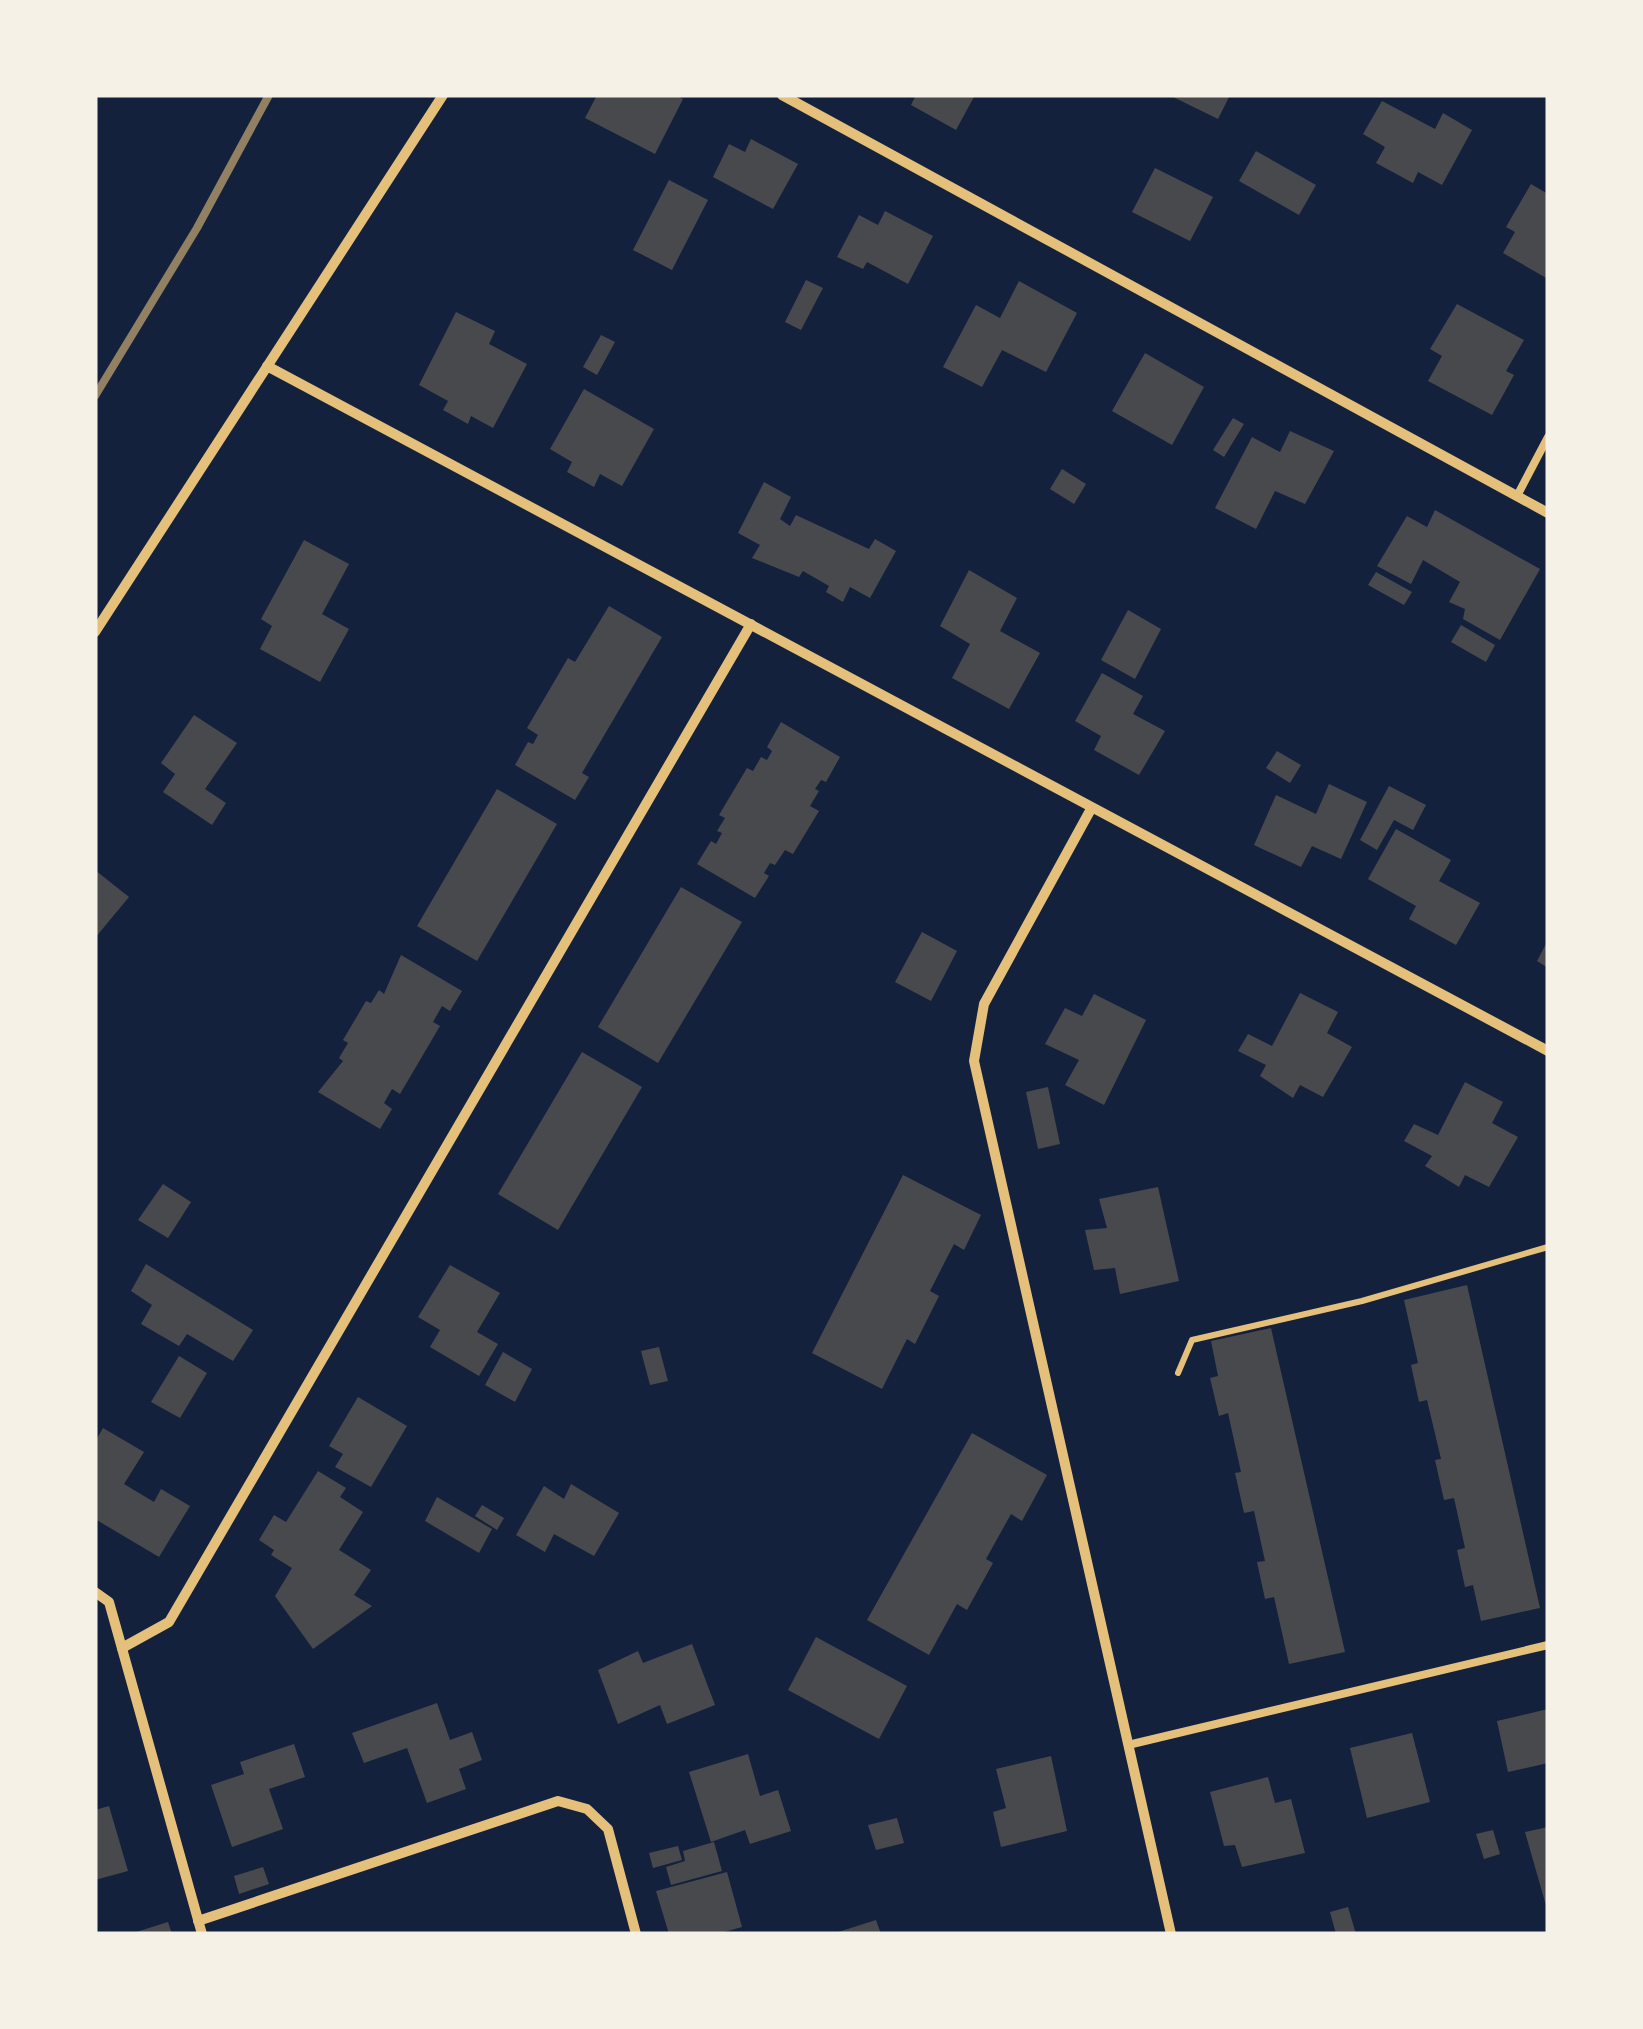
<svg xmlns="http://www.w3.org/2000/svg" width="1643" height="2029" font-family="Poppins,sans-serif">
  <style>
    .building { fill: #48494c }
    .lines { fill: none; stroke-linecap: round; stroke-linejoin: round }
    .path { stroke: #e5c07b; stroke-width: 6 }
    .service { stroke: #e5c07b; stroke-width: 8 }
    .minor { stroke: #e5c07b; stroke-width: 10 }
    .rail { stroke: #918062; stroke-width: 8 }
  </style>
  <rect width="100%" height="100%" fill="#14213d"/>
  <!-- building -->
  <g class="building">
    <polygon points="597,95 675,95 683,99 655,154 585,118"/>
    <polygon points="916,95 975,95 956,130 911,105"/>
    <polygon points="1169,95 1230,95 1218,119"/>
    <polygon points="1382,101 1435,129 1443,113 1472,130 1442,185 1418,172 1413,183 1376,163 1385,147 1363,134"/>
    <polygon points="751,139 798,164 773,209 713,177 729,144 745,152"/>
    <polygon points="1256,151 1316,185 1299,215 1239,181"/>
    <polygon points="1155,168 1213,197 1190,241 1132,212"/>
    <polygon points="669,180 708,200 672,270 633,250"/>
    <polygon points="1531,184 1548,194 1548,279 1503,253 1515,232 1506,227"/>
    <polygon points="885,211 933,236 908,284 867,262 863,269 837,257 859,215 878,225"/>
    <polygon points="806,280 823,288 801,330 785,322"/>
    <polygon points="1019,281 1077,313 1046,372 1002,350 982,387 943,367 976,305 1000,318"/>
    <polygon points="1457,304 1524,340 1506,371 1514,375 1492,415 1428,381 1442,356 1430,349"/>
    <polygon points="456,312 495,331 489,344 527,364 493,428 471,416 468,424 443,410 448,401 419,385"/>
    <polygon points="601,335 615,342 597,375 583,367"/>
    <polygon points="1145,353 1204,387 1172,445 1112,411"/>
    <polygon points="584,389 654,429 622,486 600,474 594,487 567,472 572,462 550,449"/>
    <polygon points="1233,418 1244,424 1224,457 1213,450"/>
    <polygon points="1290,431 1334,451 1305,504 1275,491 1256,529 1215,508 1252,437 1280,452"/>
    <polygon points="1062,469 1086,484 1074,504 1050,489"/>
    <polygon points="764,482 791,497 780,519 790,526 796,515 869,549 875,539 896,551 870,598 850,587 843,602 826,592 829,586 803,571 799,577 752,558 760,545 738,533"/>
    <polygon points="1435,510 1540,569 1500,640 1463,619 1465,609 1449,602 1460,582 1423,560 1411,584 1377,566 1407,516 1427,527"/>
    <polygon points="304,540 349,564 322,614 349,629 320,682 260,649 272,626 261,619"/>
    <polygon points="969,570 1017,598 1000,631 1040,653 1009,709 952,678 970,644 940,626"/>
    <polygon points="1376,572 1412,592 1404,605 1368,585"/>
    <polygon points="609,606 662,637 582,773 589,777 575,800 515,765 528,742 533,744 538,735 527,728 568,658 575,662"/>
    <polygon points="1128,610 1161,629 1135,679 1101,660"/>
    <polygon points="1461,625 1495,645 1486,662 1451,642"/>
    <polygon points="1102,673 1143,696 1133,714 1165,731 1139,775 1094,750 1101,736 1075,721"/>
    <polygon points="194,715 237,743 205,789 226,803 212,825 163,792 175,774 161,763"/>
    <polygon points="781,722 840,757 826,782 821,780 815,789 819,791 810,806 819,811 793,854 785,850 775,865 770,863 764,873 769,876 755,898 697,864 711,841 716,844 722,833 717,831 725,818 719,815 747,768 753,771 761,757 767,760 772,751 767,747"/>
    <polygon points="1277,751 1301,765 1290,783 1266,768"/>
    <polygon points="1329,784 1367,802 1341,859 1312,846 1301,867 1254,845 1276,795 1316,814"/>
    <polygon points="1389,786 1426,805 1413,830 1394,820 1377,850 1360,840"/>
    <polygon points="497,789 557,824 477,961 417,926"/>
    <polygon points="1396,829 1451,860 1439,881 1480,903 1456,945 1409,919 1416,906 1368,879"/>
    <polygon points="95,870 129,897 95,938"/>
    <polygon points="681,887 742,922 658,1063 598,1027"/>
    <polygon points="922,932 957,951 931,1001 895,982"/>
    <polygon points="1548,940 1548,968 1537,961"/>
    <polygon points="401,955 462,991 450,1011 442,1006 433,1022 440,1026 400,1094 392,1089 384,1103 392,1109 380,1129 318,1092 343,1061 339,1058 348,1043 343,1040 366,1001 371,1003 379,990 384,994"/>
    <polygon points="1300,993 1338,1012 1327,1033 1352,1047 1323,1097 1300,1085 1293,1098 1260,1076 1266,1065 1238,1051 1248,1034 1272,1046"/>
    <polygon points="1094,994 1146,1020 1104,1105 1065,1085 1079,1060 1045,1044 1065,1008 1082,1016"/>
    <polygon points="582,1052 642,1087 558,1230 498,1194"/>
    <polygon points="1465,1082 1503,1102 1492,1123 1518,1137 1489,1187 1465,1175 1459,1187 1425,1166 1432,1156 1404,1141 1414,1124 1438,1135"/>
    <polygon points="1048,1087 1060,1144 1038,1149 1026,1092"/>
    <polygon points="903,1175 981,1215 964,1250 954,1244 930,1291 939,1296 915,1344 907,1339 882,1389 812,1353"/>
    <polygon points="163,1184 191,1202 168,1238 138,1220"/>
    <polygon points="1158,1187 1179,1281 1120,1294 1115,1268 1094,1270 1085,1230 1107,1228 1099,1199"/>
    <polygon points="146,1264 253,1330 233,1361 187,1334 179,1346 141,1324 152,1305 131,1291"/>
    <polygon points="450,1265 500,1293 477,1332 498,1344 479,1376 430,1347 440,1330 418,1317"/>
    <polygon points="1467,1285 1540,1608 1481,1621 1473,1585 1465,1587 1457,1550 1465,1548 1454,1498 1444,1500 1435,1460 1441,1459 1427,1400 1419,1402 1411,1365 1418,1363 1404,1300"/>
    <polygon points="1271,1328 1345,1652 1289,1664 1274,1597 1265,1599 1257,1562 1265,1561 1254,1511 1244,1513 1235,1473 1241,1472 1228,1413 1219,1416 1210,1378 1218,1376 1211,1341"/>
    <polygon points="659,1347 668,1381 650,1385 641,1351"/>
    <polygon points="503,1352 532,1369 515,1402 485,1385"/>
    <polygon points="179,1356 207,1373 180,1418 151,1402"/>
    <polygon points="358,1397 407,1426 371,1487 335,1467 343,1454 329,1446"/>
    <polygon points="103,1428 144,1452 124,1484 154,1502 161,1489 190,1506 159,1557 95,1519 95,1442"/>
    <polygon points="972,1433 1047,1475 1022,1521 1011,1514 986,1559 993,1563 967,1610 957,1604 929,1655 867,1620"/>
    <polygon points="318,1471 346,1488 340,1497 363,1512 339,1550 371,1570 354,1595 372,1606 313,1649 275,1596 292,1568 271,1555 274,1550 259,1540 274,1515 286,1522"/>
    <polygon points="571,1484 619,1513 594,1556 554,1534 545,1552 516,1535 544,1486 564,1499"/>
    <polygon points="437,1497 492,1529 479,1553 425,1521"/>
    <polygon points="482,1505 504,1518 497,1530 475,1516"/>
    <polygon points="816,1637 907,1686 879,1739 788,1690"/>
    <polygon points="692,1644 715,1705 667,1724 660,1705 618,1724 598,1670 638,1651 643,1663"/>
    <polygon points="437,1703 450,1740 472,1732 482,1760 459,1769 466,1789 427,1803 407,1748 364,1763 352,1733"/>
    <polygon points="1548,1709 1548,1763 1508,1772 1497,1721"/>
    <polygon points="1412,1733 1430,1802 1367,1818 1350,1748"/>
    <polygon points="294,1744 305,1777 269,1789 283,1829 232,1847 211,1785 244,1774 240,1762"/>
    <polygon points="748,1754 760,1796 778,1790 791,1831 750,1844 745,1830 711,1842 689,1772"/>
    <polygon points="1051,1756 1067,1831 1001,1847 993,1812 1006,1808 996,1769"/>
    <polygon points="1268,1777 1275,1803 1291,1799 1305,1853 1242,1867 1235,1845 1224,1846 1210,1792"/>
    <polygon points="109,1806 128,1871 95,1880 95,1810"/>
    <polygon points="897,1818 904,1843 876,1850 868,1825"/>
    <polygon points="1548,1827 1548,1909 1547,1909 1525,1832"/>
    <polygon points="1493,1830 1500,1854 1484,1859 1476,1834"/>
    <polygon points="714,1842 722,1871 671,1885 666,1867 685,1861 683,1851"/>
    <polygon points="678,1846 682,1860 653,1868 649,1853"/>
    <polygon points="263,1867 269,1884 239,1894 234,1876"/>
    <polygon points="727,1872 742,1927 717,1934 669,1934 656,1891"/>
    <polygon points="1348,1907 1356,1934 1336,1934 1330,1912"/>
    <polygon points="876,1920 881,1934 836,1934 835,1933"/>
    <polygon points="168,1922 172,1934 133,1934 133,1933"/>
  </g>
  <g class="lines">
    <!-- path -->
    <polyline class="path" points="1178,1373 1192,1340 1362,1301 1548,1247"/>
    <!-- service -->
    <g class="service">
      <polyline points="1517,496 1548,437"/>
      <polyline points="1128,1745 1548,1645"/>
    </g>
    <!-- minor -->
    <g class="minor">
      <polyline points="782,95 1548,513"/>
      <polyline points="267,366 1548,1051"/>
      <polyline points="95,632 443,95"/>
      <polyline points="1091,809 984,1004 974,1061 1171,1934"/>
      <polyline points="95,1592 109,1602 202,1934"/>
      <polyline points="122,1648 169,1622 751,624"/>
      <polyline points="198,1921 558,1801 587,1809 608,1829 636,1934"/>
    </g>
    <!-- rail -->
    <polyline class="rail" points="95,396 197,228 269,95"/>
  </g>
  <!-- border -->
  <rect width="1643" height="2029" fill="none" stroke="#f6f1e7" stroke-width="195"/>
</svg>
